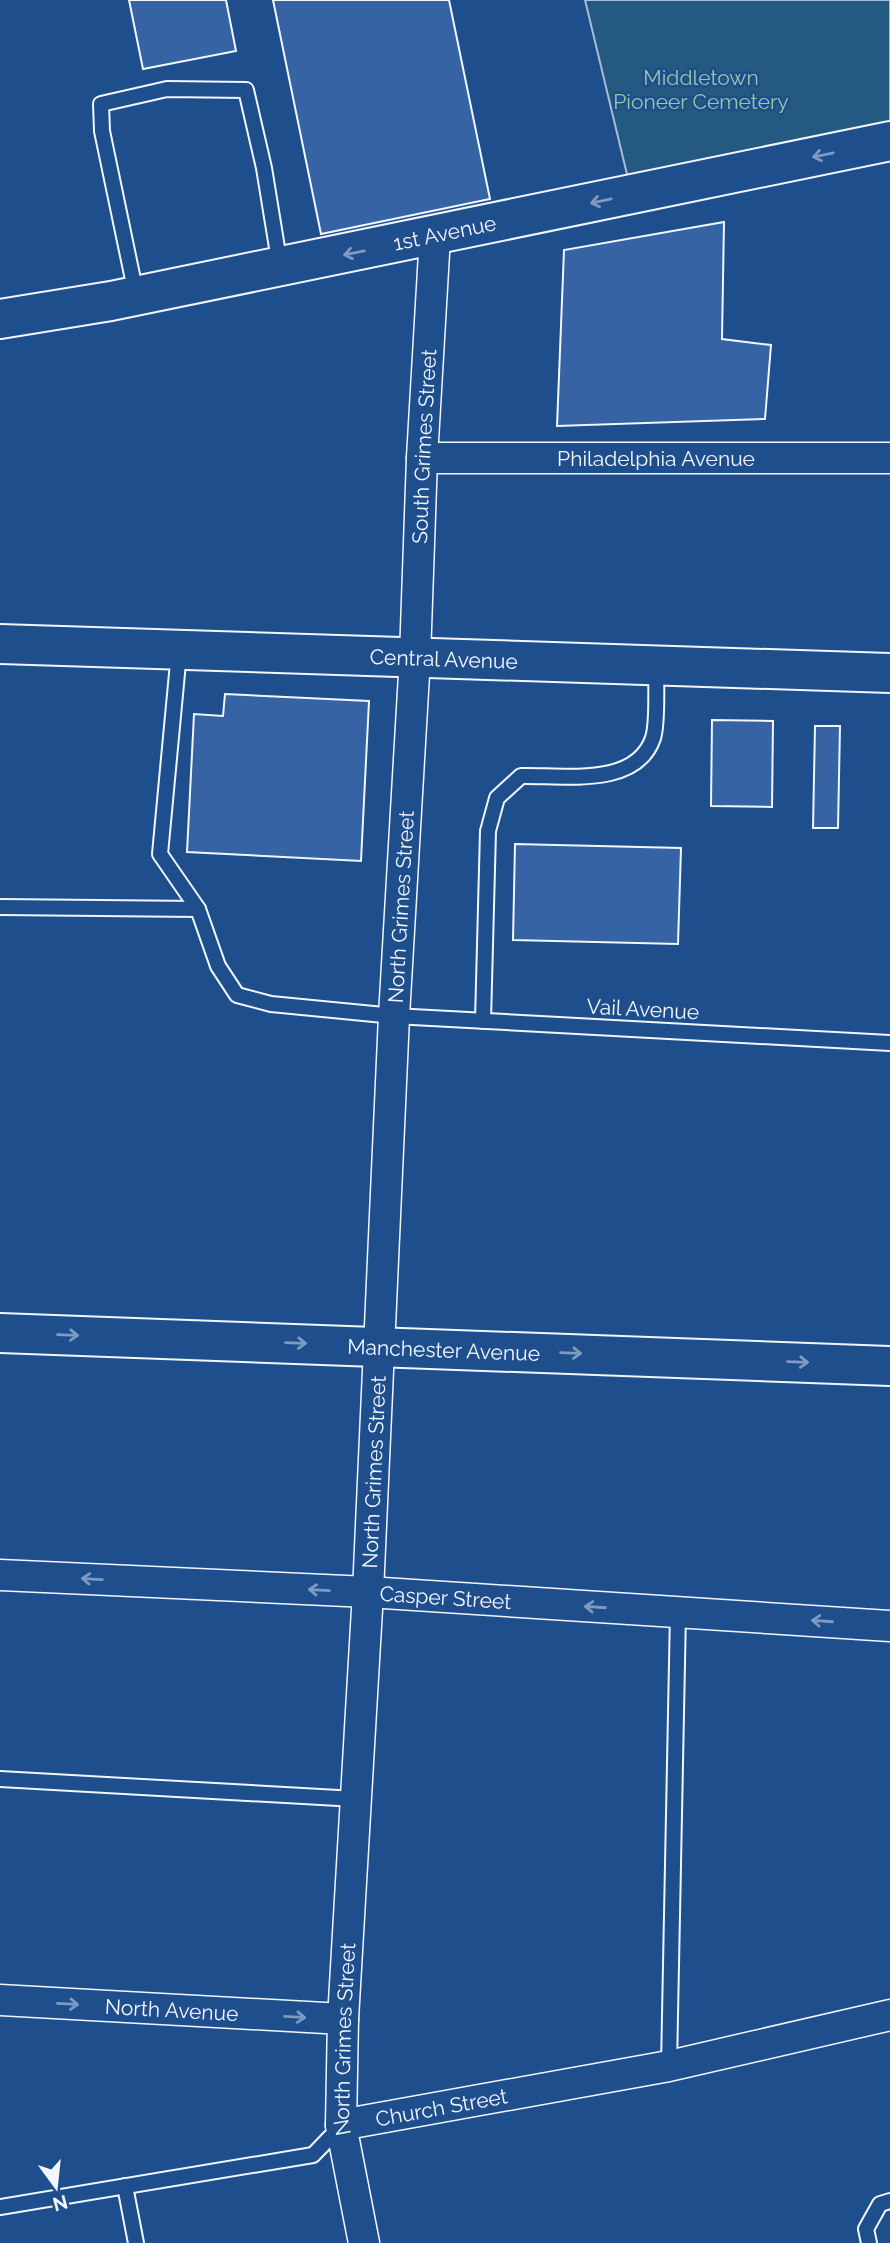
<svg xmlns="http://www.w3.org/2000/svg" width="890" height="2243" font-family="Raleway,sans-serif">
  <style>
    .green { fill: #245a82; stroke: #a8bbd7; stroke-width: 2 }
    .building { fill: #3563a3; stroke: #f2f6ff; stroke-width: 2 }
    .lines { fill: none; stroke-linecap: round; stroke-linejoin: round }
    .lane-casing { stroke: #f2f6ff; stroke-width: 18 }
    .street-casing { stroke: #f2f6ff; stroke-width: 33 }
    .secondary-casing { stroke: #f2f6ff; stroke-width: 42 }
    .lane { stroke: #1f4e8c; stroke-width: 14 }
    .street { stroke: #1f4e8c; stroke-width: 30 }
    .secondary { stroke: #1f4e8c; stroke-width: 38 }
    .oneway { stroke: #7e9ac0 }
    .labels { text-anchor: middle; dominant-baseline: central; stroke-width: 5; stroke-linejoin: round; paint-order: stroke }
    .park-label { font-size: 21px; fill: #97c8a6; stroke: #1f4e8c }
    .street-label { font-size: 21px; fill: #f2f6ff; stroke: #1f4e8c }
  </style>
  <rect width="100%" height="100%" fill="#1f4e8c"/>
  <!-- green -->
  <polygon class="green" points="585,0 890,0 890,141 632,195"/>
  <!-- building -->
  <g class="building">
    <polygon points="129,0 226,0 236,51 143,69"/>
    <polygon points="273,0 449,0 490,199 321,234"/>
    <polygon points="724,222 722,339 771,345 765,419 557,426 564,250"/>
    <polygon points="225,694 369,701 361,861 187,852 194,714 223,716"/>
    <polygon points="712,720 773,721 772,807 711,806"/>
    <polygon points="815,726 840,726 838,828 813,828"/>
    <polygon points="515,844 681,848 678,944 513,940"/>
  </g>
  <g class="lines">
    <!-- lane casing -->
    <g class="lane-casing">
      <g id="lane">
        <polyline points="136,294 102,131 101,104 167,89 246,90 264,168 280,266"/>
        <polyline points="179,652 160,854 198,909 218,966 237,995 271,1004 394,1016 890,1043"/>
        <polyline points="0,907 198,909"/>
        <path d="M483 1021 488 831 497 798 521 776C564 775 636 788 653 738 658 723 656 683 656 666"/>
        <polyline points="0,1779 356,1799"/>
        <polyline points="669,2066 678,1612"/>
        <polyline points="125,2186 136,2243"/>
        <polyline points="0,2207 313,2155 341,2126"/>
        <polyline points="869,2243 866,2229 880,2204 890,2201"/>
      </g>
    </g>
    <!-- street casing -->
    <g class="street-casing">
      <g id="street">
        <path id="s1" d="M422 458H890"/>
        <path id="s2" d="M0 1575 368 1592 890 1626"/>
        <path id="s3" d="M0 2000 343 2019"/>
        <path id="s4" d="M341 2125 669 2066 890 2015"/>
        <path id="s5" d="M364 2243 341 2125 343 2019 368 1592 394 1016 415 657 422 458 435 236"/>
      </g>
    </g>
    <!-- secondary casing -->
    <g class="secondary-casing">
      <g id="secondary">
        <path id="s6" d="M0 319 111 301 890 141"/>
        <path id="s7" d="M0 644 890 673"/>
        <path id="s8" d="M0 1333 890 1366"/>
      </g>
    </g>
    <!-- lane -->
    <use href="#lane" class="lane"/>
    <!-- street -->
    <use href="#street" class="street"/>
    <!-- secondary -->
    <use href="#secondary" class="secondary"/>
  </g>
  <!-- one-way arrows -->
  <defs><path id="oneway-shaft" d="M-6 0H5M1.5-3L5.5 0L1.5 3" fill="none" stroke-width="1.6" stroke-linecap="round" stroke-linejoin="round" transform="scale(1.75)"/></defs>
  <g class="oneway">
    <use href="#oneway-shaft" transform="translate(823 155) rotate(168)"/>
    <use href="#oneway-shaft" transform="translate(601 201) rotate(168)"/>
    <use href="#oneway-shaft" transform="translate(354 253) rotate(169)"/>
    <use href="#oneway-shaft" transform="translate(68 1335) rotate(2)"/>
    <use href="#oneway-shaft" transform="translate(296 1343) rotate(2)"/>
    <use href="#oneway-shaft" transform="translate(571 1353) rotate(2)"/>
    <use href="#oneway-shaft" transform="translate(798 1362) rotate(2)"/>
    <use href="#oneway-shaft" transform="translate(92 1579) rotate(-177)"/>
    <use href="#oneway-shaft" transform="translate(319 1590) rotate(-177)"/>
    <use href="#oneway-shaft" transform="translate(595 1607) rotate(-176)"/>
    <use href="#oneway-shaft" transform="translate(822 1621) rotate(-176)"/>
    <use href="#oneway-shaft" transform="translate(68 2004) rotate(3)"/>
    <use href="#oneway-shaft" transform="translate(295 2017) rotate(3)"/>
  </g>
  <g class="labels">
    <!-- park labels -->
    <g class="park-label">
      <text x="701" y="77">Middletown<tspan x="701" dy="24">Pioneer Cemetery</tspan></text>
    </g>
    <!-- street labels -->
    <g class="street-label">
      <text stroke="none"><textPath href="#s6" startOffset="453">1st Avenue</textPath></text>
      <text stroke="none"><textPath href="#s5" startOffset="1801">South Grimes Street</textPath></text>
      <text stroke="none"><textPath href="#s1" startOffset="234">Philadelphia Avenue</textPath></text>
      <text stroke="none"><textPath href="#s7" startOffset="444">Central Avenue</textPath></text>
      <text stroke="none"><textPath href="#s5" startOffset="1340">North Grimes Street</textPath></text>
      <text transform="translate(643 1009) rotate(3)">Vail Avenue</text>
      <text stroke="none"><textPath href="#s8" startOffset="444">Manchester Avenue</textPath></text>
      <text stroke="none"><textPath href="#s5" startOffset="774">North Grimes Street</textPath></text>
      <text stroke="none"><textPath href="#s2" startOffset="446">Casper Street</textPath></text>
      <text stroke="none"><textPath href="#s3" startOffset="172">North Avenue</textPath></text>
      <text stroke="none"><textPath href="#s5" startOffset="206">North Grimes Street</textPath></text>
      <text stroke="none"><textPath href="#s4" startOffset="102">Church Street</textPath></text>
    </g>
  </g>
  <!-- north arrow -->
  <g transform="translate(56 2187) rotate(165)" stroke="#1f4e8c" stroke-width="5" paint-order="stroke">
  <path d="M0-5L12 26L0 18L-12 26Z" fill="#f2f6ff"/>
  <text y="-10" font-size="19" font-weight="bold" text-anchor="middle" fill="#f2f6ff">N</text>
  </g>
</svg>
